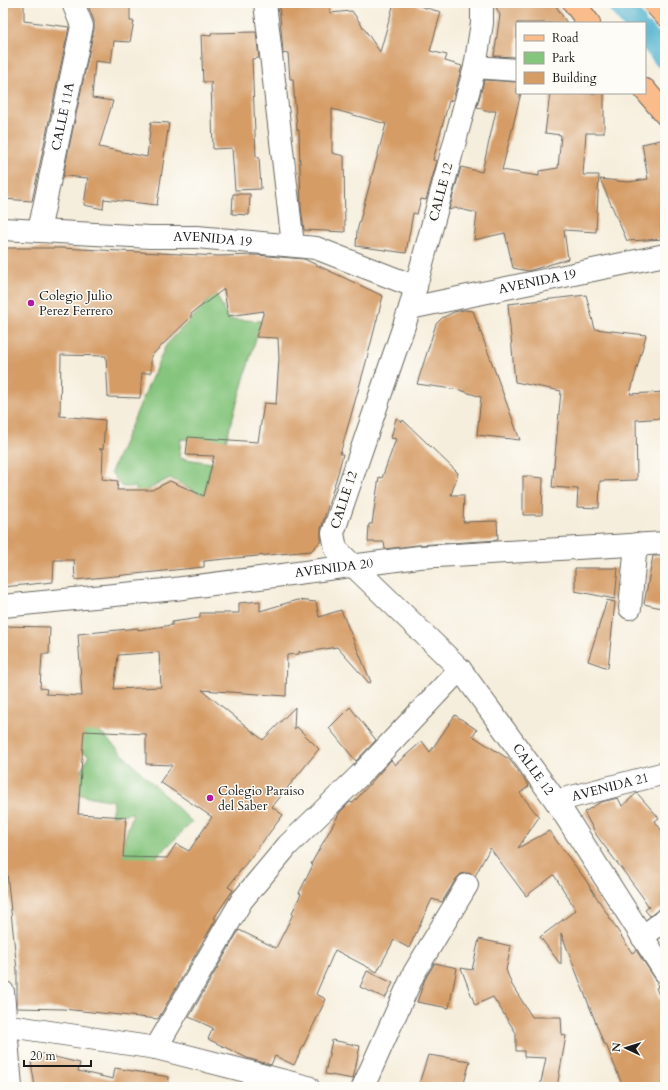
<svg xmlns="http://www.w3.org/2000/svg" width="668" height="1090" font-family="Cardo,serif">
  <style>
    .green { fill: #85c57d; stroke: #50704c }
    .lines { fill: none; stroke-linecap: round; stroke-linejoin: round }
    .canal { stroke: #4fb2ce; stroke-width: 23 }
    .building { fill: #d59c66; fill-rule: evenodd }
    .minor-casing { stroke: #68665f; stroke-width: 24 }
    .major-casing { stroke: #68665f; stroke-width: 24 }
    .minor { stroke: #fff; stroke-width: 22 }
    .major { stroke: #fabc8b; stroke-width: 22 }
    .poi-dot { fill: #b5179e; stroke: #fdfcf7; stroke-width: 1.5 }
    .labels { text-anchor: middle; dominant-baseline: central; stroke-width: 3; stroke-linejoin: round; paint-order: stroke }
    .street-label { font-size: 13px; fill: #1c1c1c; stroke: #fdfcf7 }
    .poi-label { font-size: 13px; fill: #1c1c1c; stroke: #fdfcf7; text-anchor: start }
  </style>
  <rect width="100%" height="100%" fill="#fdfcf7"/>
  <filter id="ink" filterUnits="userSpaceOnUse"><feTurbulence type="fractalNoise" baseFrequency=".025" numOctaves="2"/><feDisplacementMap in="SourceGraphic" scale="8" xChannelSelector="R" yChannelSelector="G"/><feConvolveMatrix kernelMatrix="1 2 1 2 8 2 1 2 1" color-interpolation-filters="sRGB"/></filter>
  <filter id="wash" filterUnits="userSpaceOnUse"><feTurbulence type="fractalNoise" baseFrequency=".012" numOctaves="4" result="noise"/><feDisplacementMap in="SourceGraphic" scale="16" xChannelSelector="R" yChannelSelector="G"/><feGaussianBlur stdDeviation="0.9" result="paint"/><feColorMatrix in="noise" values="0 0 0 0 0 0 0 0 0 0 0 0 0 0 0 0 0 1.4 0 .05"/><feComposite in="paint" operator="in"/></filter>
  <g filter="url(#wash)">
    <rect width="100%" height="100%" fill="#f6eedc"/>
    <!-- green -->
    <g class="green">
      <polygon points="216,293 228,319 261,321 225,444 181,439 179,458 212,463 204,496 170,478 136,496 136,487 122,487 111,472 166,345"/>
      <polygon points="99,714 100,732 192,822 152,862 122,857 124,841 133,813 111,816 114,801 81,795 79,792 78,778 89,755 67,744"/>
    </g>
    <g class="lines">
      <!-- canal -->
      <g class="canal">
        <polyline points="618,3 635,23"/>
        <polyline points="645,34 665,58"/>
      </g>
    </g>
    <g id="blocks">
      <!-- building -->
      <g class="building">
        <polygon points="3,3 24,3 24,21 69,27 32,201 3,199"/>
        <polygon points="87,3 130,3 130,21 134,21 130,42 114,41 111,63 95,61 92,98 113,101 99,147 147,157 151,122 169,123 157,205 104,199 103,209 84,205 88,178 63,176 94,29 94,21"/>
        <polygon points="279,3 329,3 330,13 352,11 380,52 394,3 408,3 441,12 430,51 447,55 445,61 462,66 453,100 449,101 433,160 437,161 426,200 421,199 417,214 413,213 406,253 356,246 357,231 386,124 332,109 332,153 344,156 345,232 304,230 301,208 299,130 297,130 293,79 290,79 288,53 283,54"/>
        <polygon points="494,3 554,3 567,23 517,23 517,57 494,56 500,15"/>
        <polygon points="256,32 259,58 252,59 256,157 259,157 261,189 235,190 232,148 213,149 211,82 203,82 201,35 211,36 211,33"/>
        <polygon points="484,80 517,82 517,93 521,93 502,170 539,176 539,171 558,168 561,135 545,133 550,93 604,93 604,133 586,133 583,175 599,175 596,232 564,230 568,259 528,271 513,268 505,233 474,240 477,213 455,208 449,210 461,167 482,172 496,111 484,111 484,109 477,107"/>
        <polygon points="665,139 665,239 627,241 600,179 628,182 648,179 642,144"/>
        <polygon points="233,194 250,194 249,215 232,214"/>
        <path d="M3 248H61L219 256 256 255 304 259 383 296 365 366 340 454H343L338 473 321 529V541L311 551 204 561V567L75 580 74 560H54L53 582 3 587ZM224 289 228 316 264 311 256 337 278 338 279 359 276 404 264 403 258 442 188 437 186 455 214 456 204 496 170 481 152 490H117L118 481 102 479 103 451 99 449H103L105 420 60 416 61 355 106 356 108 397 140 398 142 373H151V356L191 317V314Z"/>
        <polygon points="586,295 595,329 646,335 630,394 665,392 665,418 636,420 637,480 600,481 599,508 577,507 578,489 552,487 561,391 515,382 508,304"/>
        <polygon points="465,310 473,311 520,440 477,435 481,397 460,390 417,384 436,324 442,318 454,312"/>
        <polygon points="396,418 402,422 403,420 458,473 451,495 464,495 463,522 497,521 498,540 418,545 385,549 384,542 368,542 369,524 372,524 379,477 382,478 396,439 391,438"/>
        <polygon points="523,476 543,478 542,515 523,515"/>
        <polygon points="653,556 665,556 665,588 661,608 644,604"/>
        <polygon points="575,568 618,568 615,599 575,591"/>
        <path d="M297 600 316 602 319 617 341 610 371 682 369 683 337 647 301 653 299 651V654L287 655 286 696 202 690 263 740 295 707 294 729 297 727 319 749 272 807 283 815 228 887 233 890 214 918 216 919 158 1019 63 1009 17 1008V970L3 834V626L50 627 49 654H42L40 688 47 689 46 694 82 696 78 634 138 628V630L172 625V622L200 618V613H239V603L260 601V611ZM159 652 161 687 114 689 118 655ZM84 731 146 734V764L172 765 160 782 212 817 189 851 176 844 167 858 123 857 126 817 78 814Z"/>
        <polygon points="607,600 615,602 608,668 588,661"/>
        <polygon points="350,707 376,740 356,761 329,728"/>
        <polygon points="455,715 477,730 473,736 510,760 529,786 520,793 539,817 518,848 549,831 585,879 632,953 636,950 656,980 658,987 656,988 665,1009 665,1087 623,1087 606,1044 604,1044 561,933 561,965 540,937 576,910 554,875 526,896 490,848 475,876 468,873 461,874 456,879 442,902 432,899 409,948 394,940 377,972 335,950 316,994 326,999 294,1065 275,1056 271,1065 247,1058 208,1039 213,1028 189,1017 239,930 276,948 293,914 292,913 301,894 299,893 313,865 311,864 340,812 350,802 353,803 391,760 395,765 422,741 430,752"/>
        <polygon points="637,793 659,818 655,821 665,836 665,908 658,910 650,916 645,910 649,907 642,896 597,836 584,812 601,802 618,798 622,806"/>
        <polygon points="479,939 511,946 506,970 512,985 532,1017 561,1017 562,1035 566,1036 557,1087 540,1087 546,1058 524,1057 524,1051 516,1051 516,1033 493,997 475,1005 461,968 472,970"/>
        <polygon points="435,963 457,968 449,1008 417,1002 425,979"/>
        <polygon points="367,971 393,983 385,998 360,987"/>
        <polygon points="332,1040 360,1046 353,1079 325,1074"/>
        <polygon points="38,1053 80,1063 78,1071 113,1079 115,1068 169,1077 168,1087 35,1087 31,1061"/>
        <polygon points="428,1055 470,1061 463,1087 418,1087"/>
      </g>
    </g>
  </g>
  <g filter="url(#ink)">
    <use href="#blocks" fill-opacity="0" stroke="#68665f" stroke-width="1"/>
    <g class="lines">
      <!-- minor casing -->
      <g class="minor-casing">
        <g id="minor">
          <polyline points="265,3 293,245"/>
          <path id="s1" d="M482 3V23L475 67 410 308 333 533 336 549 460 669 556 801 665 972"/>
          <polyline points="475,67 517,70"/>
          <path id="s2" d="M3 229 150 237H197L316 248 416 287"/>
          <path id="s3" d="M39 231 82 26 73 3"/>
          <path id="s4" d="M410 308 665 255"/>
          <path id="s5" d="M3 606 175 589 419 557 665 543"/>
          <polyline points="630,608 636,544"/>
          <path id="s6" d="M556 801 665 773"/>
          <polyline points="642,937 665,920"/>
          <polyline points="3,992 11,1087"/>
          <polyline points="3,1025 156,1048 308,1087"/>
          <polyline points="156,1048 242,900 288,845 360,775 460,669"/>
          <polyline points="363,1087 414,973 467,885"/>
        </g>
      </g>
      <!-- major casing -->
      <g class="major-casing">
        <g id="major">
          <polyline points="574,3 589,23"/>
          <polyline points="654,3 665,15"/>
          <polyline points="645,90 665,114"/>
        </g>
      </g>
      <!-- minor -->
      <use href="#minor" class="minor"/>
      <!-- major -->
      <use href="#major" class="major"/>
    </g>
  </g>
  <!-- markers -->
  <g class="poi-dot">
    <circle cx="31" cy="303" r="4"/>
    <circle cx="210" cy="798" r="4"/>
  </g>
  <g class="labels">
    <!-- street labels -->
    <g class="street-label">
      <text stroke="none"><textPath href="#s3" startOffset="117">CALLE 11A</textPath></text>
      <text transform="translate(441 192) rotate(-75)">CALLE 12</text>
      <text stroke="none"><textPath href="#s2" startOffset="210">AVENIDA 19</textPath></text>
      <text stroke="none"><textPath href="#s4" startOffset="130">AVENIDA 19</textPath></text>
      <text transform="translate(344 500) rotate(-72)">CALLE 12</text>
      <text stroke="none"><textPath href="#s5" startOffset="333">AVENIDA 20</textPath></text>
      <text stroke="none"><textPath href="#s1" startOffset="865">CALLE 12</textPath></text>
      <text stroke="none"><textPath href="#s6" startOffset="56">AVENIDA 21</textPath></text>
    </g>
    <!-- poi labels -->
    <g class="poi-label">
      <text x="39" y="296">Colegio Julio<tspan x="39" dy="15">Perez Ferrero</tspan></text>
      <text x="218" y="791">Colegio Paraiso<tspan x="218" dy="15">del Saber</tspan></text>
    </g>
  </g>
  <!-- margin -->
  <rect width="668" height="1090" fill="none" stroke="#fdfcf7" stroke-width="16"/>
  <!-- legend -->
  <rect x="516" y="22" width="130" height="72" fill="#fdfcf7" stroke="#a3a29f"/>
  <rect x="524" y="35" width="20" height="6" fill="#fabc8b" stroke="#a3a29f"/>
  <text x="552" y="42" font-size="12" fill="#1c1c1c">Road</text>
  <rect x="524" y="52" width="20" height="12" fill="#85c57d" stroke="#a3a29f"/>
  <text x="552" y="62" font-size="12" fill="#1c1c1c">Park</text>
  <rect x="524" y="72" width="20" height="12" fill="#d59c66" stroke="#a3a29f"/>
  <text x="552" y="82" font-size="12" fill="#1c1c1c">Building</text>
  <!-- north arrow -->
  <g transform="translate(626 1048) rotate(274)" stroke="#fdfcf7" stroke-width="3" paint-order="stroke">
  <path d="M0-3L7 15L0 10L-7 15Z" fill="#1c1c1c"/>
  <text y="-6" font-size="11" font-weight="bold" text-anchor="middle" fill="#1c1c1c">N</text>
  </g>
  <!-- scale -->
  <path d="M24 1060v6h67v-6" fill="none" stroke="#1c1c1c" stroke-width="2"/>
  <text x="30" y="1060" font-size="12" fill="#1c1c1c" stroke="#fdfcf7" stroke-width="3" paint-order="stroke">20 m</text>
</svg>
